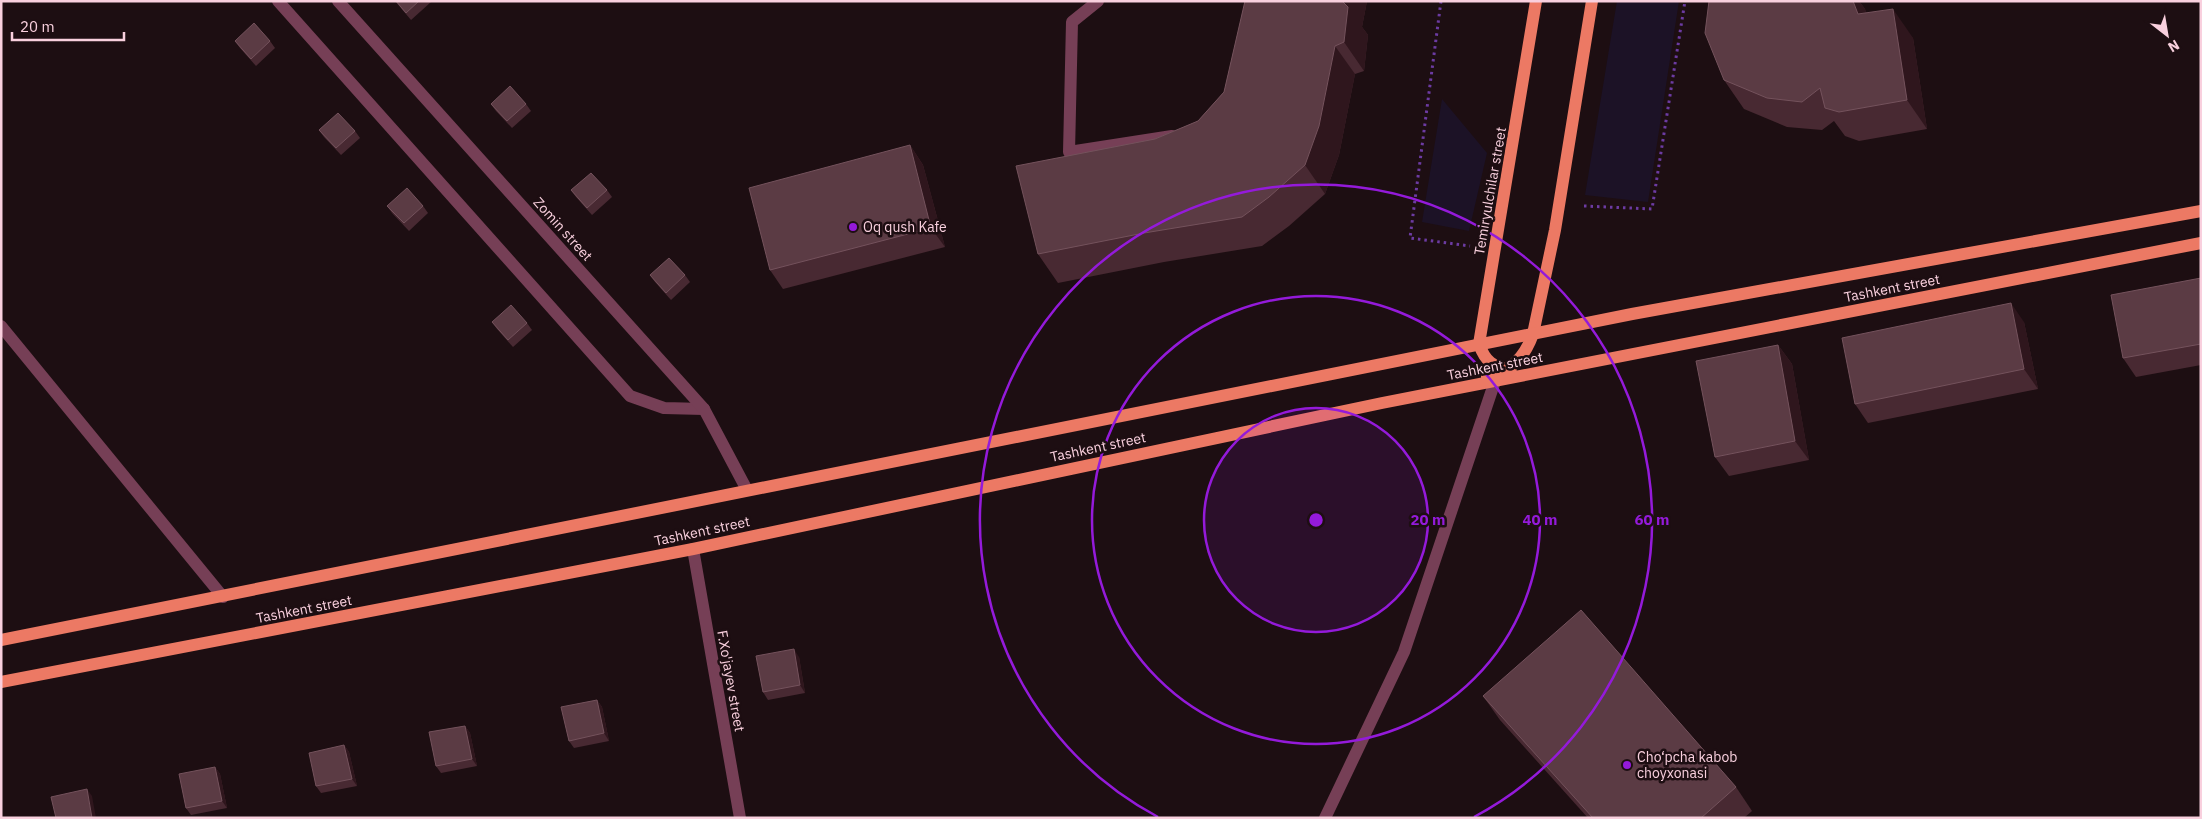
<svg xmlns="http://www.w3.org/2000/svg" width="2202" height="819" font-family="'IBM Plex Sans',sans-serif">
  <style>
    .grass { fill: #1c1226 }
    .lines { fill: none; stroke-linecap: round; stroke-linejoin: round }
    .path { stroke: #6c3ba2; stroke-width: 3; stroke-dasharray: 2.5 4; stroke-linecap: butt }
    .minor { stroke: #763f56; stroke-width: 12 }
    .major { stroke: #ec7964; stroke-width: 12 }
    .wall { fill: #482932 }
    .shaded-wall { fill: #2f161d }
    .building { fill: #5b3b44; stroke: #74525c }
    .ring { fill: none; stroke: #941ada; stroke-width: 2.5 }
    .poi-dot { fill: #941ada; stroke: #1d0e12; stroke-width: 2 }
    .labels { text-anchor: middle; dominant-baseline: central; stroke-width: 5; stroke-linejoin: round; paint-order: stroke }
    .street-label { font-size: 14px; fill: #f9d0de; stroke: #1d0e12 }
    .poi-label { font-size: 14px; fill: #f9d0de; stroke: #1d0e12; text-anchor: start }
    .centre { fill: #941ada; stroke: #1d0e12; stroke-width: 2.5 }
    .ring-label { font-size: 15px; text-anchor: middle; font-weight: bold; fill: #941ada; stroke: #1d0e12; stroke-width: 5; stroke-linejoin: round; paint-order: stroke }
  </style>
  <rect width="100%" height="100%" fill="#1d0e12"/>
  <!-- grass -->
  <g class="grass">
    <polygon points="1617,1 1679,1 1648,202 1585,195"/>
    <polygon points="1442,99 1487,153 1469,231 1422,222"/>
  </g>
  <g class="lines">
    <!-- path -->
    <g class="path">
      <polyline points="1441,1 1410,238 1470,246"/>
      <polyline points="1584,206 1652,209 1685,1"/>
    </g>
    <!-- minor -->
    <g class="minor">
      <polyline points="278,1 630,396 664,408 704,409"/>
      <polyline points="338,1 704,409 747,490"/>
      <polyline points="1098,1 1072,22 1069,152 1172,136"/>
      <polyline points="1,326 223,597"/>
      <polyline points="693,549 740,818"/>
      <polyline points="1325,818 1404,652 1495,381"/>
    </g>
    <!-- major -->
    <g class="major">
      <path d="M1511 369C1493 368 1485 361 1479 344L1536 1"/>
      <path d="M1487 377C1512 369 1524 359 1533 334L1555 230 1592 1"/>
      <polyline points="1,640 1632,314 2201,211"/>
      <polyline points="1,682 693,549 1382,403 2201,243"/>
    </g>
  </g>
  <!-- wall -->
  <g class="wall">
    <polygon points="395,1 430,1 431,2 411,20"/>
    <polygon points="1245,1 1367,1 1362,27 1368,35 1364,71 1355,74 1339,155 1325,194 1289,226 1262,246 1164,262 1058,283 1038,254 1155,139 1198,121 1224,92"/>
    <polygon points="1709,1 1859,1 1865,9 1866,13 1913,38 1927,129 1859,141 1845,136 1834,121 1822,130 1787,127 1744,109 1724,80"/>
    <polygon points="235,41 270,41 275,48 256,66 240,48"/>
    <polygon points="491,104 526,104 531,111 512,128 496,111"/>
    <polygon points="319,130 355,131 360,138 341,155 324,137"/>
    <polygon points="910,145 923,165 945,247 783,289 770,270"/>
    <polygon points="571,190 607,190 612,197 592,215 576,197"/>
    <polygon points="387,206 423,206 428,213 409,231 392,213"/>
    <polygon points="650,275 685,275 690,282 671,300 655,282"/>
    <polygon points="2201,278 2201,365 2136,377 2123,358"/>
    <polygon points="492,322 527,323 532,330 513,347 497,329"/>
    <polygon points="2024,322 2038,389 1868,423 1855,404"/>
    <polygon points="1778,345 1792,364 1809,460 1729,476 1715,457"/>
    <polygon points="799,657 805,693 768,700 763,692"/>
    <polygon points="1483,696 1736,787 1752,811 1744,818 1588,818 1500,720"/>
    <polygon points="597,700 602,707 609,741 574,748 569,741"/>
    <polygon points="465,726 470,733 477,766 441,773 436,766"/>
    <polygon points="344,745 349,752 357,786 321,793 316,786"/>
    <polygon points="215,767 220,774 227,808 191,815 186,808"/>
  </g>
  <!-- shaded-wall -->
  <g class="shaded-wall">
    <polygon points="1342,1 1367,1 1362,27 1368,35 1364,71 1344,42"/>
    <polygon points="1853,1 1859,1 1865,9 1878,42 1858,14"/>
    <polygon points="1893,9 1913,38 1927,129 1907,100"/>
    <polygon points="1335,46 1355,74 1339,155 1325,194 1305,165"/>
    <polygon points="910,145 923,165 945,247 931,228"/>
    <polygon points="2011,303 2024,322 2038,389 2024,369"/>
    <polygon points="1778,345 1792,364 1809,460 1795,441"/>
    <polygon points="794,649 799,657 805,693 800,685"/>
    <polygon points="597,700 602,707 609,741 604,733"/>
    <polygon points="465,726 470,733 477,766 472,759"/>
    <polygon points="344,745 349,752 357,786 352,779"/>
    <polygon points="215,767 220,774 227,808 222,801"/>
    <polygon points="87,789 92,796 96,818 92,818"/>
  </g>
  <!-- building -->
  <g class="building">
    <polygon points="396,1 419,1 406,13"/>
    <polygon points="1245,1 1342,1 1348,7 1344,42 1335,46 1319,126 1305,165 1269,197 1242,217 1144,233 1038,254 1016,166 1155,139 1198,121 1224,92"/>
    <polygon points="1709,1 1853,1 1858,14 1893,9 1907,100 1839,112 1825,108 1820,88 1802,102 1767,98 1724,80 1705,33"/>
    <polygon points="254,23 270,41 251,59 235,41"/>
    <polygon points="510,86 526,104 507,121 491,104"/>
    <polygon points="338,113 355,131 336,148 319,130"/>
    <polygon points="910,145 931,228 770,270 749,188"/>
    <polygon points="591,173 607,190 587,208 571,190"/>
    <polygon points="407,188 423,206 404,223 387,206"/>
    <polygon points="669,258 685,275 666,293 650,275"/>
    <polygon points="2201,278 2201,344 2123,358 2111,295"/>
    <polygon points="2011,303 2024,369 1855,404 1842,338"/>
    <polygon points="511,305 527,323 508,340 492,322"/>
    <polygon points="1778,345 1795,441 1715,457 1696,361"/>
    <polygon points="1581,610 1736,787 1701,818 1593,818 1483,696"/>
    <polygon points="794,649 800,685 763,692 756,656"/>
    <polygon points="597,700 604,733 569,741 561,707"/>
    <polygon points="465,726 472,759 436,766 429,732"/>
    <polygon points="344,745 352,779 316,786 309,753"/>
    <polygon points="215,767 222,801 186,808 179,774"/>
    <polygon points="87,789 92,818 56,818 51,797"/>
  </g>
  <!-- distance rings -->
  <circle cx="1316" cy="520" r="112" fill="#941ada" fill-opacity=".12"/>
  <g class="ring">
    <circle cx="1316" cy="520" r="112"/>
    <circle cx="1316" cy="520" r="224"/>
    <path d="M1158 817A336 336 0 1 1 1474 817"/>
  </g>
  <!-- markers -->
  <g class="poi-dot">
    <circle cx="853" cy="227" r="5"/>
    <circle cx="1627" cy="765" r="5"/>
  </g>
  <g class="labels">
    <!-- street labels -->
    <g class="street-label">
      <text transform="translate(1490 191) rotate(-80)">Temiryulchilar street</text>
      <text transform="translate(563 229) rotate(48)">Zomin street</text>
      <text transform="translate(1892 288) rotate(-11)">Tashkent street</text>
      <text transform="translate(1495 366) rotate(-11)">Tashkent street</text>
      <text transform="translate(1098 447) rotate(-12)">Tashkent street</text>
      <text transform="translate(702 531) rotate(-12)">Tashkent street</text>
      <text transform="translate(304 609) rotate(-11)">Tashkent street</text>
      <text transform="translate(731 681) rotate(80)">F.Хo'jayev street</text>
    </g>
    <!-- poi labels -->
    <g class="poi-label">
      <text x="863" y="227">Oq qush Kafe</text>
      <text x="1637" y="757">Cho‘pcha kabob<tspan x="1637" dy="16">choyxonasi</tspan></text>
    </g>
  </g>
  <circle cx="1316" cy="520" r="8" class="centre"/>
  <g class="ring-label">
    <text x="1428" y="525">20 m</text>
    <text x="1540" y="525">40 m</text>
    <text x="1652" y="525">60 m</text>
  </g>
  <!-- border -->
  <rect width="2202" height="819" fill="none" stroke="#f9d0de" stroke-width="5"/>
  <!-- north arrow -->
  <g transform="translate(2167 35) rotate(149)" stroke="#1d0e12" stroke-width="4" paint-order="stroke">
  <path d="M0-4L9 19L0 12L-9 19Z" fill="#f9d0de"/>
  <text y="-8" font-size="14" font-weight="bold" text-anchor="middle" fill="#f9d0de">N</text>
  </g>
  <!-- scale -->
  <path d="M12 32v8h112v-8" fill="none" stroke="#f9d0de" stroke-width="2.5"/>
  <text x="20" y="32" font-size="15" fill="#f9d0de" stroke="#1d0e12" stroke-width="4" paint-order="stroke">20 m</text>
</svg>
